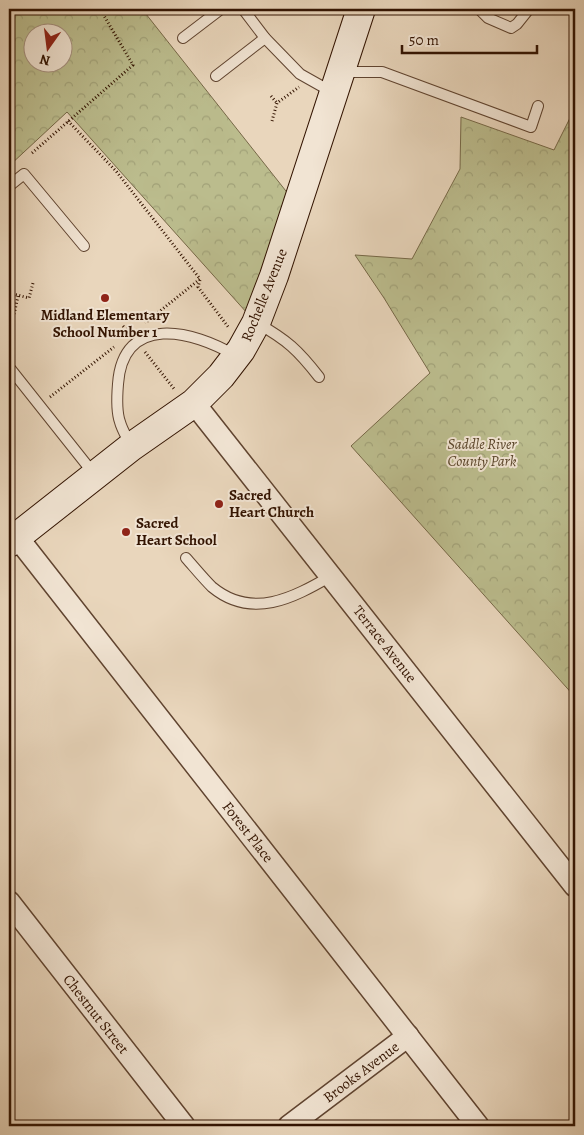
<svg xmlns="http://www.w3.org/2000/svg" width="584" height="1135" font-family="Alegreya,serif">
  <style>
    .park { fill: url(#park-crowns); stroke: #766847; fill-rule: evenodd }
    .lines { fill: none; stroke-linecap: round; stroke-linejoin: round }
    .lane-casing { stroke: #604430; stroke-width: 12 }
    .street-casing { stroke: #604430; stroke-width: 24 }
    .secondary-casing { stroke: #321301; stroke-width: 30 }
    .path { stroke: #321301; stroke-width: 3; stroke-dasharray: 1 2.5; stroke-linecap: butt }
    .lane { stroke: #f1e4d3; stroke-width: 10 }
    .street { stroke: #f1e4d3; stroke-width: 21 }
    .secondary { stroke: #f1e4d3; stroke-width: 28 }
    .poi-dot { fill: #8f2418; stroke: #f1e4d3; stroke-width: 2 }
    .labels { text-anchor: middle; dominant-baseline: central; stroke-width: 4; stroke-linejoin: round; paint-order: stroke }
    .street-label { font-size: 15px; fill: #321301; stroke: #f1e4d3 }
    .poi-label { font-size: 15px; font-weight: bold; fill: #321301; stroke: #f1e4d3; text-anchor: start }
    .park-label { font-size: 15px; font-style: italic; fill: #5b462b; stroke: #f1e4d3 }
  </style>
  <defs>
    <pattern id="park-crowns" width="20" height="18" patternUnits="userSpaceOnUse" patternTransform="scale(1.25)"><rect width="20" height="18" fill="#bbbc8d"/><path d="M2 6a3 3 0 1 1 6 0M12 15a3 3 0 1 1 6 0" fill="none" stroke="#a1a178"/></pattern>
  </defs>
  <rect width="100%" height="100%" fill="#e9d6bc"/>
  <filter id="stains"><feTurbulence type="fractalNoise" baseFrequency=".004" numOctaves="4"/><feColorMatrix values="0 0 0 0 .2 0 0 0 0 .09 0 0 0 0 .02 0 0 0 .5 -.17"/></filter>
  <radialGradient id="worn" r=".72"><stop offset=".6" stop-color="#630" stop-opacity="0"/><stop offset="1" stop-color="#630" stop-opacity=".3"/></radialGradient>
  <!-- park -->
  <g class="park">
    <path d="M9 9H142L297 205 256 323 67 112 9 166ZM32 32H62V62H32Z"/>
    <polygon points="575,108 575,697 351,446 430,373 384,298 355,255 412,259 460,169 461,117 554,150"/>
  </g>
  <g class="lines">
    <!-- lane casing -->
    <g class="lane-casing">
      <g id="lane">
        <polyline points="243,9 265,38 300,74 332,92"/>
        <polyline points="479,9 488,18 511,28 517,24 529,9"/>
        <polyline points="183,38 221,9"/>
        <polyline points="342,72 382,72 531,127 538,106"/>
        <polyline points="216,76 265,38"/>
        <polyline points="9,186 24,174 84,246"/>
        <path d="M257 323C287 340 298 350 319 377"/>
        <polyline points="9,367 94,474"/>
        <path d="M131 446C128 439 122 430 120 422 116 411 117 396 118 384 123 313 193 330 236 356"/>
        <path d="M186 558C194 567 203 578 212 587 252 620 293 598 331 576"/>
      </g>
    </g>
    <!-- street casing -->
    <g class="street-casing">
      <g id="street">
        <polyline points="194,403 575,886"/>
        <polyline points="17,537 478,1126"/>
        <polyline points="9,902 184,1126"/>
        <polyline points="289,1126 408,1036"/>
      </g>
    </g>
    <!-- secondary casing -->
    <g class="secondary-casing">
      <polyline id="secondary" points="9,543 131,447 194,403 221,376 241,350 256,323 274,276 361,9"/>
    </g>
    <!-- path -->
    <g class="path">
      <polyline points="271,96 277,103"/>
      <polyline points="68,121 116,171 200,279 145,323"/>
      <polyline points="272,121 277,103 299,87"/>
      <polyline points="32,153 133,65 100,9"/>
      <polyline points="200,280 198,287 229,328"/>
      <polyline points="9,293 29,298 33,283"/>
      <polyline points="123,326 130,333"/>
      <polyline points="9,338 18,296"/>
      <polyline points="9,346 15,354"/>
      <polyline points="145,352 175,390"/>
      <polyline points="50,397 114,347"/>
    </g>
    <!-- lane -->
    <use href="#lane" class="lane"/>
    <!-- street -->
    <use href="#street" class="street"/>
    <!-- secondary -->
    <use href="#secondary" class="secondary"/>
  </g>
  <!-- markers -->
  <g class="poi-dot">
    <circle cx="105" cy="298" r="5"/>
    <circle cx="219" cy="504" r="5"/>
    <circle cx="126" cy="532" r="5"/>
  </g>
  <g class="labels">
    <!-- street labels -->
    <g class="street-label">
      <text transform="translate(264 295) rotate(-68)">Rochelle Avenue</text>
      <text transform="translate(385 644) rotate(52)">Terrace Avenue</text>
      <text transform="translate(248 832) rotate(52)">Forest Place</text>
      <text transform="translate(96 1014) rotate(52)">Chestnut Street</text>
      <text transform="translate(361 1072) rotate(-37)">Brooks Avenue</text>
    </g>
    <!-- poi labels -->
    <g class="poi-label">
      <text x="105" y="315" text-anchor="middle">Midland Elementary<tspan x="105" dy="17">School Number 1</tspan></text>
      <text x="229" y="495">Sacred<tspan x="229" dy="17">Heart Church</tspan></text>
      <text x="136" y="523">Sacred<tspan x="136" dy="17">Heart School</tspan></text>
    </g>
    <!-- park labels -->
    <g class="park-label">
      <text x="482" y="444">Saddle River<tspan x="482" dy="17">County Park</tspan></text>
    </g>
  </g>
  <!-- margin -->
  <rect width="584" height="1135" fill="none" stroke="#e9d6bc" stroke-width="30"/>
  <rect x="10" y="10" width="564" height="1115" fill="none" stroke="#321301" stroke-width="2.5"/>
  <rect x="15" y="15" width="554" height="1105" fill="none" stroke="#321301"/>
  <!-- north arrow -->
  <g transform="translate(48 48) rotate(194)"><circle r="24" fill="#f1e4d3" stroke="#a5907f"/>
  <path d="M0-4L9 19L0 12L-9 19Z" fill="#8f2418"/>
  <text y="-8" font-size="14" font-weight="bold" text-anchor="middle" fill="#321301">N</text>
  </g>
  <!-- scale -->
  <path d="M402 45v8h135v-8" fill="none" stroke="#321301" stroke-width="2.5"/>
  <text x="409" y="45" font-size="15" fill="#321301" stroke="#f1e4d3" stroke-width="4" paint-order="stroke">50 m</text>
  <rect width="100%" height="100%" filter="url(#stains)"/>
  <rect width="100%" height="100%" fill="url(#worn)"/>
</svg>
